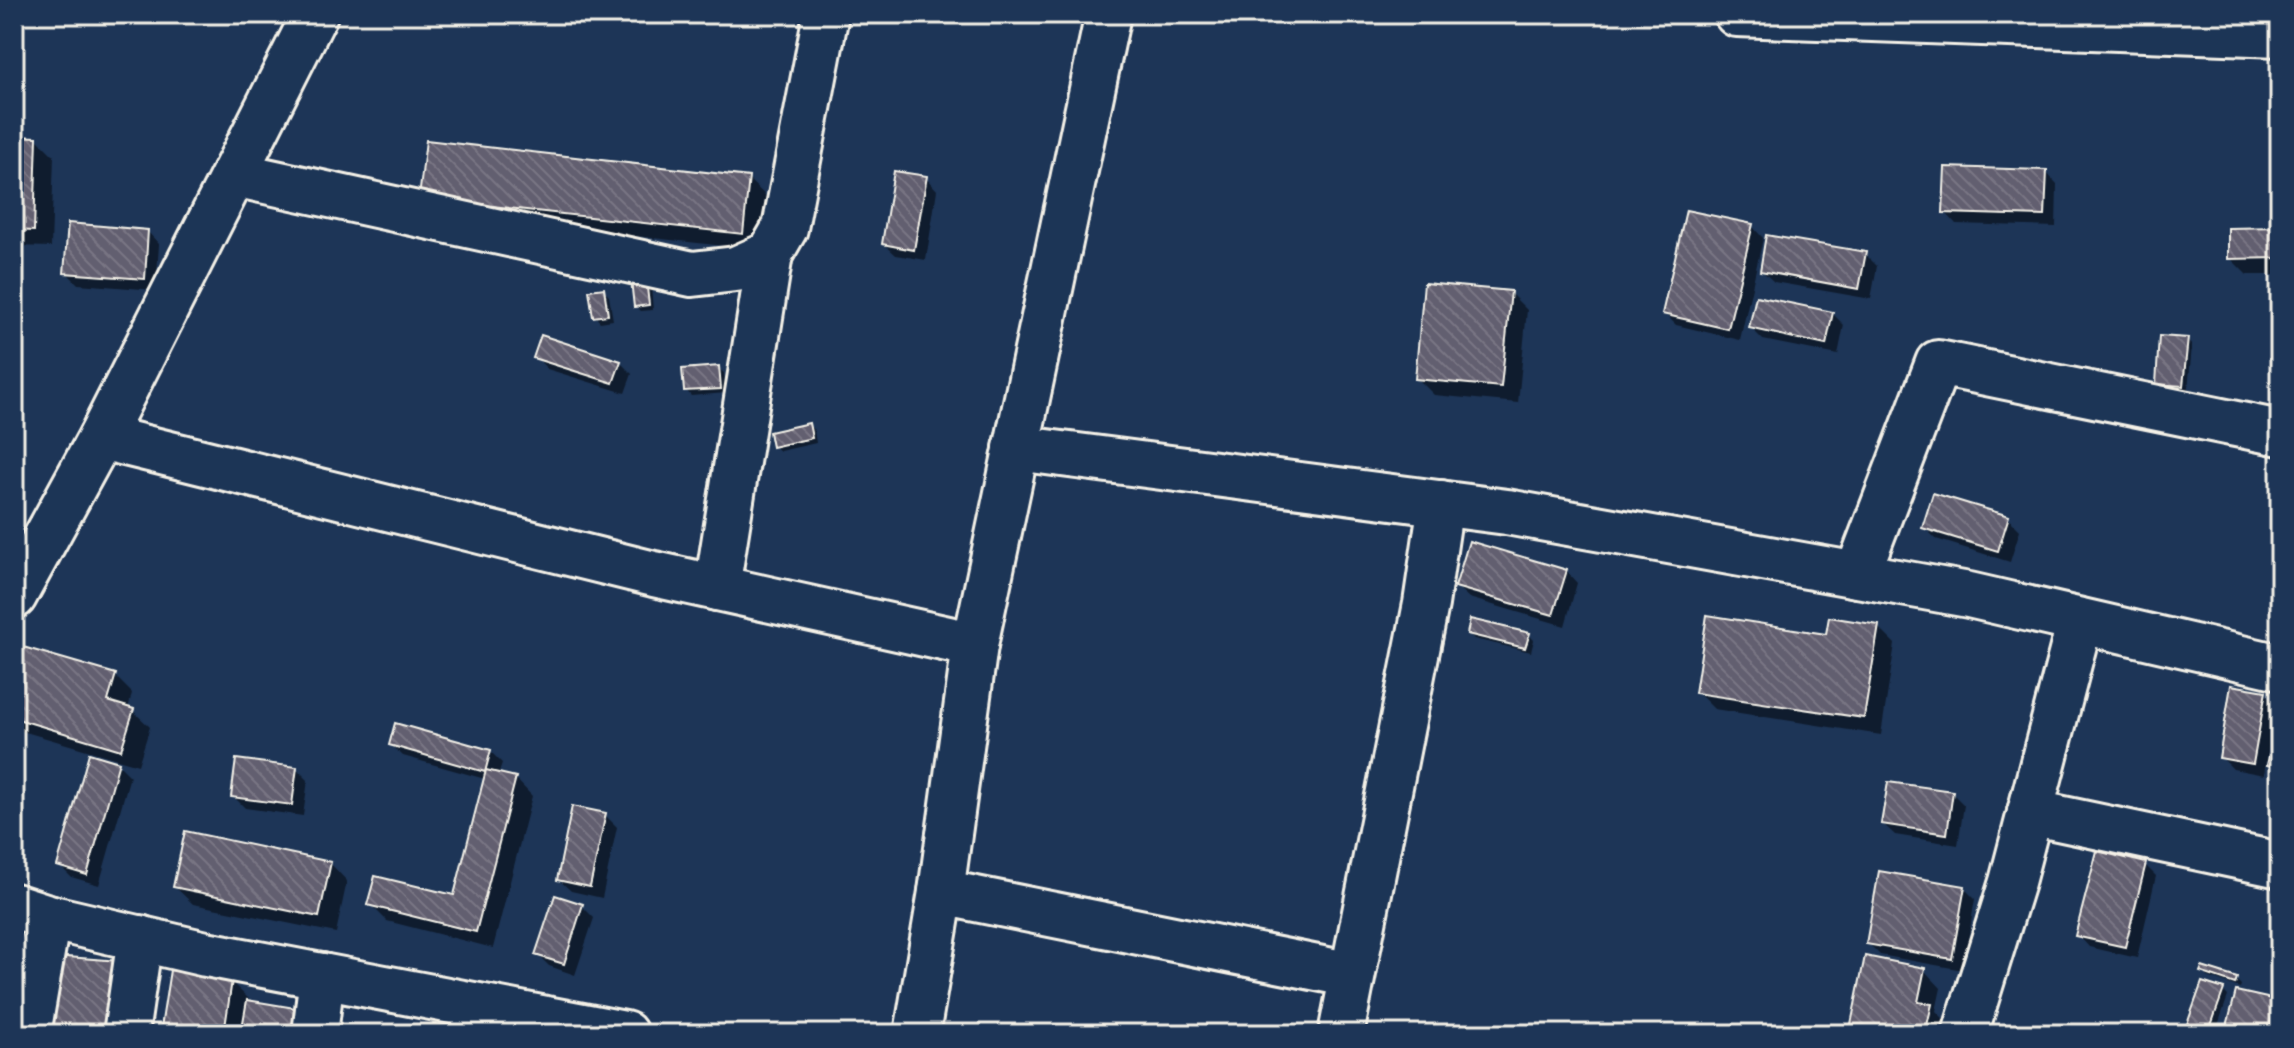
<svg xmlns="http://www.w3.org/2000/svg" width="2294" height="1048" font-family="'Indie Flower',sans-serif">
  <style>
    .shadow { fill: #0007 }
    .building { fill: url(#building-back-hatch); stroke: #f4f1e8; stroke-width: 2 }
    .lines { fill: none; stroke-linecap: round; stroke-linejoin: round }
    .street-casing { stroke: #f4f1e8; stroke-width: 50 }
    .street { stroke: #1d3557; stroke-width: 44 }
  </style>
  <defs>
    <pattern id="building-back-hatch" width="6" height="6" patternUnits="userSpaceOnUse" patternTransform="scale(2)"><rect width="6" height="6" fill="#625e6f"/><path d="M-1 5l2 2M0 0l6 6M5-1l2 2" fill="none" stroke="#797684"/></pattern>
  </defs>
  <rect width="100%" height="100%" fill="#1d3557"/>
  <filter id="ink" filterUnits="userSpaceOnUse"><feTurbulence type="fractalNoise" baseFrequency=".0125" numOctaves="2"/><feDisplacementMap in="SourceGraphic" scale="16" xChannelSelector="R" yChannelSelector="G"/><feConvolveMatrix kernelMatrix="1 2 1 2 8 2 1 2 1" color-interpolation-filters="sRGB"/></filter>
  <g filter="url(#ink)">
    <!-- shadow -->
    <g class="shadow">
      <polygon points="14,138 37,139 54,156 51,247 14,246"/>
      <polygon points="2046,172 2057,184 2056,227 1956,224 1945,212"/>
      <polygon points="926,178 937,190 926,260 896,255 884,244"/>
      <polygon points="748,179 766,196 760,250 438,214 421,197"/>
      <polygon points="1752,226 1763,238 1740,340 1676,325 1664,313"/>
      <polygon points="2280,229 2280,275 2247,275 2230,258"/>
      <polygon points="148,232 159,244 156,290 78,284 66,272"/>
      <polygon points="1865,254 1877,266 1871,299 1774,282 1762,271"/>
      <polygon points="633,282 651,286 653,310 641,311 636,306"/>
      <polygon points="603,290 609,296 613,320 600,322 595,316"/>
      <polygon points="1510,293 1527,310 1518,403 1434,395 1417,378"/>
      <polygon points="1832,313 1844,325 1838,355 1763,340 1751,328"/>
      <polygon points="2187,340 2192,346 2188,390 2163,389 2158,383"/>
      <polygon points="536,357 620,362 632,374 625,393 547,369"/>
      <polygon points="718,368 724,373 726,393 691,396 686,390"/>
      <polygon points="808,425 814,430 816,443 780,451 774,446"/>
      <polygon points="2008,518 2020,530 2010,562 1936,539 1924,527"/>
      <polygon points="1566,571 1577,583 1565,626 1469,598 1457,587"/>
      <polygon points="1878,627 1895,644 1881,735 1714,709 1697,692 1828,636"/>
      <polygon points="1469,634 1528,634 1534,640 1531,652 1474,639"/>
      <polygon points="115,676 132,693 128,709 132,710 150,727 138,765 22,731 14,723 14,683"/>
      <polygon points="2265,693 2276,705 2267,758 2270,759 2280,717 2280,775 2266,761 2264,775 2233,769 2221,757"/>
      <polygon points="391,745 490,751 502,763 498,775 515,778 532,796 493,948 387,921 370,904 456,897 485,779 403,756"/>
      <polygon points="118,764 130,776 99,885 71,877 59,865"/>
      <polygon points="297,769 308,780 303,816 245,808 233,796"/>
      <polygon points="1952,793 1964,805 1958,845 1895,835 1883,824"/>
      <polygon points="605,815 617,827 602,898 571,891 559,880"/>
      <polygon points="330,863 347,881 336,933 193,904 175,887"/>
      <polygon points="2145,865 2156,876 2137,958 2089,947 2078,935"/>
      <polygon points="1964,888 1975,899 1963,970 1880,955 1868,943"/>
      <polygon points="582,906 594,918 575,975 549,966 537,954"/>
      <polygon points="1924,970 1941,988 1936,1011 1948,1023 1946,1034 1851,1034"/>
      <polygon points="2203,972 2236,980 2241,985 2240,988 2208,977"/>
      <polygon points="231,982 249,999 248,1002 328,1034 162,1034"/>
      <polygon points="2222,990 2228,996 2215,1034 2201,1034 2194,1031 2188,1026"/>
      <polygon points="2275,1002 2280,1007 2280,1034 2228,1034"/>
    </g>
    <!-- building -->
    <g class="building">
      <polygon points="14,136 37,137 34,231 14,230"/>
      <polygon points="426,140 749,177 743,234 419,198"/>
      <polygon points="1945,167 2047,170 2045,216 1943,213"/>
      <polygon points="894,171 927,176 914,250 882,244"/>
      <polygon points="1686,210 1753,224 1728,329 1662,314"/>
      <polygon points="68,223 148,230 145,279 64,273"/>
      <polygon points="2280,227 2280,258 2228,259 2228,228"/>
      <polygon points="1766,235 1866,252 1859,289 1760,271"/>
      <polygon points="646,279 649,305 634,307 631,280"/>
      <polygon points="1424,283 1511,291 1501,387 1415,379"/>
      <polygon points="604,288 608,315 593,317 589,290"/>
      <polygon points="1756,296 1833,312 1826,345 1749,328"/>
      <polygon points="541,335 621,361 613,383 533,358"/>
      <polygon points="2159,336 2188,338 2183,386 2156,384"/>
      <polygon points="719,366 721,389 684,391 682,369"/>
      <polygon points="809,423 812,438 772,447 769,432"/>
      <polygon points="1933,493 2009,516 1998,551 1922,528"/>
      <polygon points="1469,541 1567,570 1553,615 1455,587"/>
      <polygon points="1707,615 1826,634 1829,617 1879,625 1864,718 1695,693"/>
      <polygon points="1470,619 1530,633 1525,648 1467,634"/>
      <polygon points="23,647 116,674 108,701 134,709 121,750 14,718 14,676"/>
      <polygon points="2231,685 2266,691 2253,764 2219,758"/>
      <polygon points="2280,708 2280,768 2267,765"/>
      <polygon points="395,723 491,750 485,772 389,745"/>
      <polygon points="89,753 119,762 87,875 57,866"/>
      <polygon points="236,759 297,767 292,805 231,797"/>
      <polygon points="486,770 516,777 476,932 367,905 375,876 454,895"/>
      <polygon points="1888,782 1953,791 1947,834 1881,824"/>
      <polygon points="572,806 606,813 590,887 557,880"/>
      <polygon points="185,831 331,862 319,917 173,887"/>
      <polygon points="2097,851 2146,863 2125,947 2075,936"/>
      <polygon points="1879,871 1965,886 1952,959 1866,944"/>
      <polygon points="555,895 583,904 564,964 535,955"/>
      <polygon points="14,937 33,941 14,1034"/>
      <polygon points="53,956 120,961 114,1034 46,1034"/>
      <polygon points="1865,956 1925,968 1918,1002 1932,1004 1925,1034 1849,1034"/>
      <polygon points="2202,967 2237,978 2235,984 2200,972"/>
      <polygon points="170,970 232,980 224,1034 160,1034"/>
      <polygon points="2202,982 2224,989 2208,1034 2186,1027"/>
      <polygon points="2236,991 2276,1000 2268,1034 2225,1034"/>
      <polygon points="247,1000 313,1011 309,1034 241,1034"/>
    </g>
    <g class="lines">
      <!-- street casing -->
      <g class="street-casing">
        <g id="street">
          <polyline points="1737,14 2280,34"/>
          <polyline points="234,174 692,274 736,269 770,254"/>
          <polyline points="101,437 654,574 975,645"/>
          <polyline points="1016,448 1507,512 1969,595 2280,667"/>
          <polyline points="1857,575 1938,363 2280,433"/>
          <polyline points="717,588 770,254 785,228 826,14"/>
          <polyline points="14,596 101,437 315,14"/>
          <polyline points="2030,812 2280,865"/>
          <polyline points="941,892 1352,975"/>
          <polyline points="14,906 48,917 206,954 625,1034"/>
          <polyline points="28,1034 48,917"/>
          <polyline points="126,1034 140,938"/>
          <polyline points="315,1034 322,976"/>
          <polyline points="917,1034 941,892 975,645 1108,14"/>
          <polyline points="1341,1034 1426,604 1441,503"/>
          <polyline points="1965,1034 2012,882 2080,621"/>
        </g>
      </g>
      <!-- street -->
      <use href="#street" class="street"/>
    </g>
  </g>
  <!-- margin -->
  <rect width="2294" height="1048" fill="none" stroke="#1d3557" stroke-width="48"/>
  <rect x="24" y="24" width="2246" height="1000" fill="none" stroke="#f4f1e8" stroke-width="3" filter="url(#ink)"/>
</svg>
